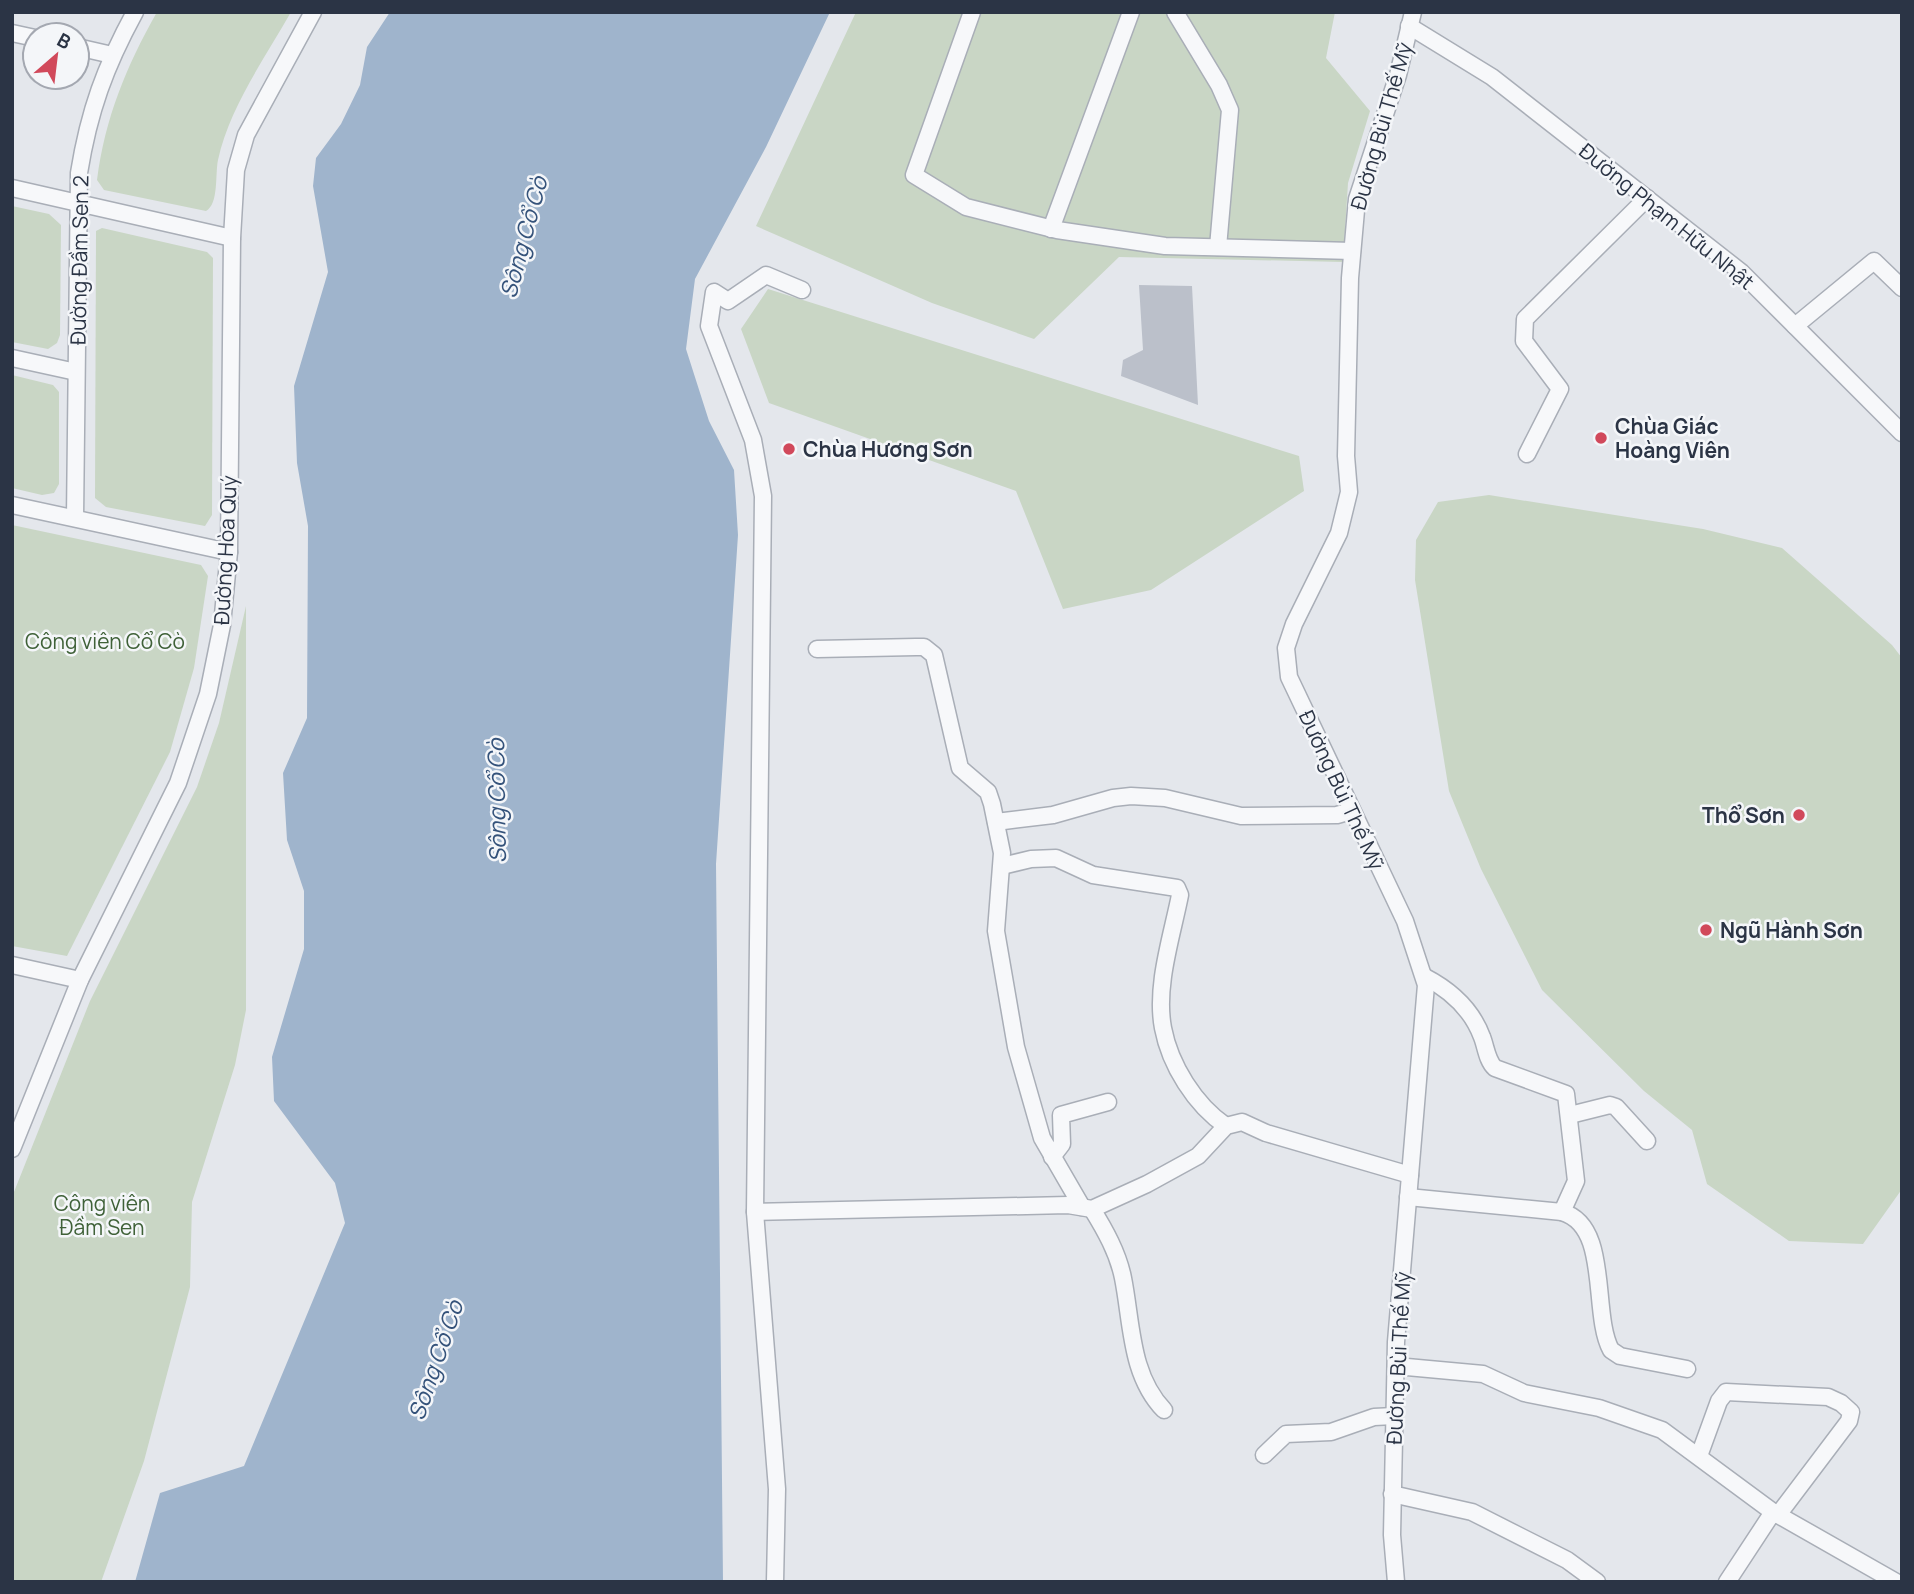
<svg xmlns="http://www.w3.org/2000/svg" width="1914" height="1594" font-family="Manrope,sans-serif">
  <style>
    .green { fill: #c9d6c5 }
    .water { fill: #9fb4cc }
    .building { fill: #bbc0ca }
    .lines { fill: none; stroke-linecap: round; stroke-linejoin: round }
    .minor-casing { stroke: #a9aeb7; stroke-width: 19 }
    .minor { stroke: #f7f8fa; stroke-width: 16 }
    .poi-dot { fill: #d1495b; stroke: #f4f6f9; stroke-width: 2.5 }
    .labels { text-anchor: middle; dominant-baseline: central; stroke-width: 5; stroke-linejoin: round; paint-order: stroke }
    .street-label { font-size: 21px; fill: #2b3445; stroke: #f4f6f9 }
    .poi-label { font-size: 21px; font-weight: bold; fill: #2b3445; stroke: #f4f6f9; text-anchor: start }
    .park-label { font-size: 21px; fill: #3f6138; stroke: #f4f6f9 }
    .water-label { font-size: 23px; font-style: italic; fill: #34527a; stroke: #f4f6f9 }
  </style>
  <rect width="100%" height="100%" fill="#e4e7ec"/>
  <!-- green -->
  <g class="green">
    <path d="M157 12H291C265 58 229 108 218 160 215 174 219 204 206 211L104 190 97 180C105 118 126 67 157 12Z"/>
    <polygon points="856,12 1335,12 1326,58 1370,111 1348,183 1343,262 1119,257 1034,339 932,303 756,226"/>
    <polygon points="12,206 49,214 61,225 60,335 57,343 48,349 12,342"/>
    <polygon points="102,228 207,252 213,258 212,515 205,526 106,507 95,498 96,231"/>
    <polygon points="768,289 1299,456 1304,491 1151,590 1063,609 1016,491 769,403 741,329"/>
    <polygon points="12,375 53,385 59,392 59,484 54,493 42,495 12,488"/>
    <polygon points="1489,495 1703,529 1782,548 1892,645 1902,658 1902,1189 1863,1244 1789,1241 1707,1184 1692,1130 1644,1091 1542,990 1481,869 1449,791 1415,580 1416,540 1438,502"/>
    <polygon points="12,525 201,565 208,576 194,668 170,752 67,956 12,946"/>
    <polygon points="246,606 246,1010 235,1065 192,1202 190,1287 144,1461 101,1582 12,1582 12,1197 90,1001 197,787 219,723"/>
  </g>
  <!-- water -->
  <polygon class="water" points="390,12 830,12 766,147 695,279 686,349 709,421 734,470 738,535 716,864 723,1582 135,1582 160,1493 244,1466 345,1223 335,1183 274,1101 272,1057 304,949 304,891 287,840 283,773 307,718 308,526 297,463 294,386 328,272 313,186 316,158 341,124 360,85 367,47"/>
  <!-- building -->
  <polygon class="building" points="1139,285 1192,286 1198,405 1121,376 1123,360 1143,350"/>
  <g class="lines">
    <!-- minor casing -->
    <g class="minor-casing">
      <g id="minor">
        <polyline points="972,12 914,175 966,207 1057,230 1165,246 1352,251"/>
        <polyline points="1175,12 1219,85 1230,110 1218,247"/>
        <polyline points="1409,26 1492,77 1741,272 1902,433"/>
        <polyline points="12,33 35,38"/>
        <polyline points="77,47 112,55"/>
        <polyline points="12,188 232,238"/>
        <polyline points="1051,229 1131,12"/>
        <polyline points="1795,326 1874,261 1902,288"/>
        <polyline points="12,358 76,372"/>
        <polyline points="1527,454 1560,389 1524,341 1525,319 1647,198"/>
        <polyline points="12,505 229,552"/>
        <path d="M75 518 79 173C89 111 105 67 135 12"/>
        <polyline points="817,649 916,647 924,647 934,655 960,768 988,792 992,804 1002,853 996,931 1016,1047 1042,1138 1082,1207"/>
        <polyline points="996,822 1053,815 1113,798 1131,796 1165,798 1241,816 1337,815 1351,811"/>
        <path d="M1002 866 1031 859 1056 858 1093 875 1177 888 1180 895C1172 936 1155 986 1163 1028 1170 1065 1195 1105 1226 1126"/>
        <polyline points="12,965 80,980"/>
        <path d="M1425 977C1450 990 1472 1010 1482 1037 1486 1047 1487 1061 1495 1068L1566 1094 1576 1181 1562 1212"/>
        <polyline points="1570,1115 1610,1105 1616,1107 1647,1141"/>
        <polyline points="12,1149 80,980 178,783 208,694 222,625 229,552 232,238 236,170 246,135 313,12"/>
        <polyline points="1052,1157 1062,1144 1061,1115 1108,1102"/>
        <path d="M1408 1197 1562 1212C1611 1226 1591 1313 1611 1350L1620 1356 1687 1369"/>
        <path d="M1092 1209C1105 1230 1118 1253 1123 1278 1132 1323 1130 1375 1164 1410"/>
        <polyline points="755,1212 1068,1205 1092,1209 1147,1184 1198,1156 1226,1126 1242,1122 1266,1133 1410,1175"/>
        <polyline points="1396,1366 1483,1374 1524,1393 1599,1408 1662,1430 1773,1512 1896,1582"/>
        <polyline points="1264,1455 1286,1434 1331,1432 1374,1417 1394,1416"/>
        <polyline points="1699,1456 1719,1401 1726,1392 1828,1397 1841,1403 1851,1412 1849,1421 1778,1515"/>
        <polyline points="1392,1494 1472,1512 1567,1560 1597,1582"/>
        <polyline points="775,1582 777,1489 755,1212 763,496 753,440 709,326 714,292 728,301 766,275 802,290"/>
        <polyline points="1396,1582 1392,1535 1396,1342 1426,985 1405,921 1289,677 1286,648 1294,624 1339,533 1349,492 1346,456 1350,278 1357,199 1398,75 1413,12"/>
        <polyline points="1727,1582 1773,1512"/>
      </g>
    </g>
    <!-- minor -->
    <use href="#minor" class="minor"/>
  </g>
  <!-- markers -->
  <g class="poi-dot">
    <circle cx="1601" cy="438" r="7"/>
    <circle cx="789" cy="449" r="7"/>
    <circle cx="1799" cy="815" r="7"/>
    <circle cx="1706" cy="930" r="7"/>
  </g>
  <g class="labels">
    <!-- street labels -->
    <g class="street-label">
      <text transform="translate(1381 126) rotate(-74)">Đường Bùi Thế Mỹ</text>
      <text transform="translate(1667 216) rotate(39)">Đường Phạm Hữu Nhật</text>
      <text transform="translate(79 260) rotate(-89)">Đường Đầm Sen 2</text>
      <text transform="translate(225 550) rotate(-87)">Đường Hòa Quý</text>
      <text transform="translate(1342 790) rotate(65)">Đường Bùi Thế Mỹ</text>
      <text transform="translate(1398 1358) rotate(-87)">Đường Bùi Thế Mỹ</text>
    </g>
    <!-- poi labels -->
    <g class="poi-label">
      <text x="1615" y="426">Chùa Giác<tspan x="1615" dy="24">Hoàng Viên</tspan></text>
      <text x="803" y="449">Chùa Hương Sơn</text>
      <text x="1785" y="815" text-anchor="end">Thổ Sơn</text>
      <text x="1720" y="930">Ngũ Hành Sơn</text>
    </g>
    <!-- park labels -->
    <g class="park-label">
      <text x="105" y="641">Công viên Cổ Cò</text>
      <text x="102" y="1203">Công viên<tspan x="102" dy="24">Đầm Sen</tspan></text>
    </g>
    <!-- water labels -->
    <g class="water-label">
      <text transform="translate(523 237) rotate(-75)">Sông Cổ Cò</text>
      <text transform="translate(496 801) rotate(-91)">Sông Cổ Cò</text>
      <text transform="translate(435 1360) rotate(-71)">Sông Cổ Cò</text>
    </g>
  </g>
  <!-- border -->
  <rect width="1914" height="1594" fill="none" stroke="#2b3445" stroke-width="28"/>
  <!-- north arrow -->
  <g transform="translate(56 56) rotate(28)"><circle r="33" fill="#f4f6f9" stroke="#a4a8b1" stroke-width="2"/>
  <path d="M0-5L12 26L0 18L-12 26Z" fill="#d1495b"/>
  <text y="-10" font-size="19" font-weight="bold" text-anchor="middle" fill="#2b3445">B</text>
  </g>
</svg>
